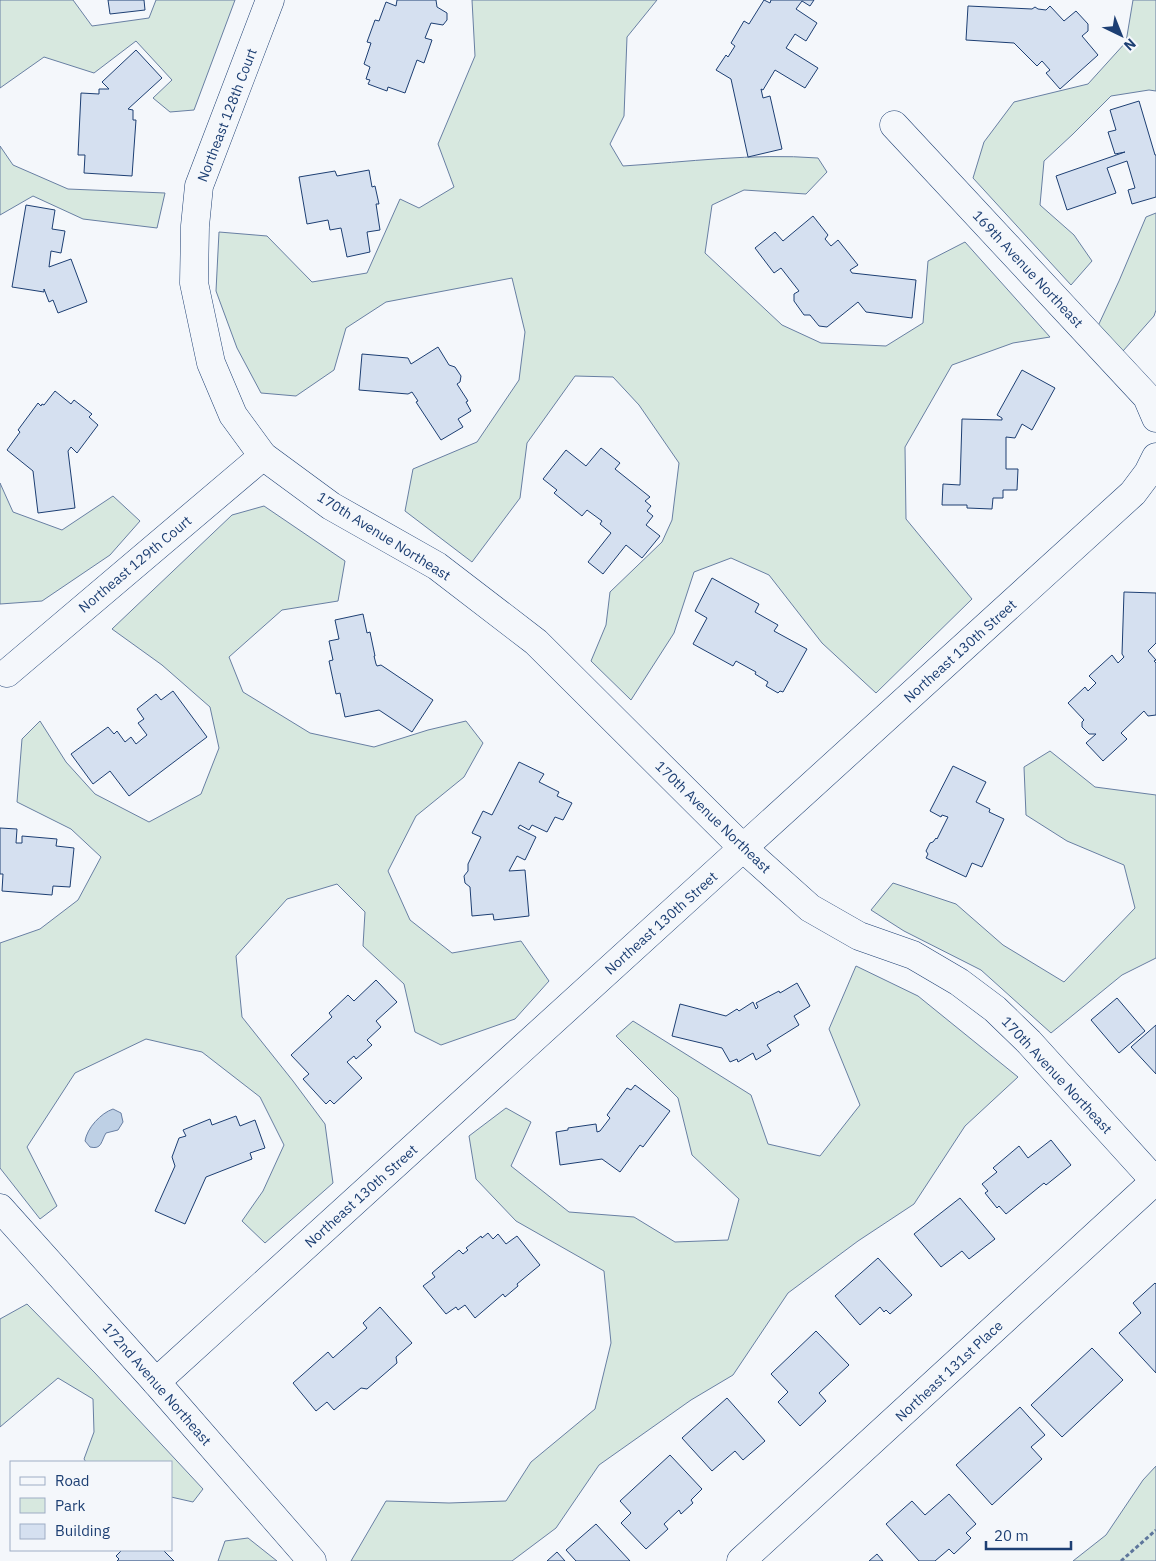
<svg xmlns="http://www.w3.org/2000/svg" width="1156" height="1561" font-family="'IBM Plex Sans',sans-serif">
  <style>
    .green { fill: #d7e8df; stroke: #687fa3 }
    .water { fill: #bed0e5; stroke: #687fa3 }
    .building { fill: #d5e0f0; stroke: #1d3f73 }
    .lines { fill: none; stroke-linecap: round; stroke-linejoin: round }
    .minor-casing { stroke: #1d3f73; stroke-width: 29 }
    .path { stroke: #5e769c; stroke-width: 3; stroke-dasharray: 4 2.5; stroke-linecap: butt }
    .minor { stroke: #f4f7fb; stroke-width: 28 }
    .labels { text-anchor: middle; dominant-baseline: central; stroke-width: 4; stroke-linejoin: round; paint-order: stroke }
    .street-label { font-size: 14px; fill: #1d3f73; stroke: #f4f7fb }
  </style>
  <rect width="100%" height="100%" fill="#f4f7fb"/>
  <!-- green -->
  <g class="green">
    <polygon points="0,0 73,0 92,26 149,18 156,0 235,0 194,110 170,112 153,98 172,80 136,41 94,73 44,57 0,88"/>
    <path d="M472 0H657L627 37 624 116 610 144 623 166C687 162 753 153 818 158L827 172 806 194 744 190 712 205 705 253 782 325 821 343 886 346 923 323 928 261 965 242 1050 337 1013 343 952 365 905 447 906 519 972 599 876 693 822 643 769 575 731 558 694 572 674 633 631 700 591 661 606 625 610 592 662 542 672 520 679 463 639 405 613 377 575 376 527 443 520 498 472 562 405 511 413 469 477 442 519 380 525 332 512 278 386 302 346 328 334 370 296 396 261 393 237 348 216 291 219 232 267 236 312 282 367 273 400 199 419 208 454 187 438 144 475 56Z"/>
    <polygon points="1133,0 1156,0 1156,91 1149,90 1111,96 1073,134 1044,161 1040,205 1074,235 1092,261 1071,285 973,178 984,142 1014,102 1088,84 1126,42"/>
    <polygon points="0,146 13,165 68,189 165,193 157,228 83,219 33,196 0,215"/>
    <polygon points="1156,213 1156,310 1154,316 1123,351 1098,326 1119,281 1146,217"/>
    <polygon points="0,483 13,512 62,530 113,496 140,521 110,555 42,601 0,604"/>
    <polygon points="264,506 345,561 338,601 282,610 229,657 243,692 310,733 374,747 428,730 466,721 483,743 464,777 416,816 388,871 410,920 452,953 521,941 549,981 515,1019 441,1045 415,1032 404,984 363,946 365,912 337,884 287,899 236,956 242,1017 293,1081 325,1124 333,1183 265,1243 242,1221 263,1191 284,1145 260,1097 202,1052 146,1039 75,1073 27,1147 57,1206 40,1219 0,1168 0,943 40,929 78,900 101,857 71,829 17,802 22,739 40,721 66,762 95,794 149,822 201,794 219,748 210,707 162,665 112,629 232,515"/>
    <polygon points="1050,751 1095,787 1156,795 1156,958 1122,975 1051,1033 981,970 904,931 871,910 893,883 956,904 1003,945 1064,982 1135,908 1124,865 1067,841 1026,815 1024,767"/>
    <polygon points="856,966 918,996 1018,1077 965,1126 914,1204 858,1241 788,1293 733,1375 691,1400 599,1465 556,1528 512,1561 351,1561 386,1501 449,1503 506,1501 531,1462 595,1409 611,1343 604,1271 516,1221 476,1179 469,1136 506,1108 531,1122 511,1166 569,1212 634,1217 675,1242 728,1240 739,1199 692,1155 678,1098 616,1036 633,1021 751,1095 768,1144 820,1156 860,1105 829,1029"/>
    <polygon points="27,1304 95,1373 203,1489 193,1502 171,1497 171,1462 86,1462 84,1459 94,1432 93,1399 58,1378 0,1427 0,1319"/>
    <polygon points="1156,1466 1156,1561 1073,1561 1106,1535 1143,1480"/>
    <polygon points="248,1538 277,1561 218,1561 225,1541"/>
  </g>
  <!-- water -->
  <path class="water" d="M113 1109 121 1113 123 1122 118 1130 106 1133C101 1141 102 1150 90 1147L85 1141C87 1128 101 1113 113 1109Z"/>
  <!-- building -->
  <g class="building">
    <polygon points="108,0 144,0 145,10 110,14"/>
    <polygon points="397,0 436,0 437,7 447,13 447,20 443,25 431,23 425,38 432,40 424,63 417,60 405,93 388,87 387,91 368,84 370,80 366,79 370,67 364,64 371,43 367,42 375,20 379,21 386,2 396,6"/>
    <polygon points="764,0 770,3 771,0 814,0 810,6 802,1 796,9 817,23 806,41 795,34 786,48 818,68 805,88 775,70 763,90 761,89 763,98 770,96 782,149 748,157 731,79 716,70 726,55 728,57 735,46 731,43 744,21 749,24"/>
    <polygon points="968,6 1032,9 1035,7 1038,9 1046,10 1050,6 1064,21 1076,11 1088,24 1088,31 1082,36 1098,55 1060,89 1046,73 1050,70 1042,61 1037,66 1014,43 966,40"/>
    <polygon points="136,50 162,78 128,109 133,110 133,120 136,120 132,176 84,173 85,155 78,155 81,93 99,94 99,89 109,89 102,82"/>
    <polygon points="1139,101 1155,155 1156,155 1156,197 1132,204 1128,190 1135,188 1127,161 1107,168 1116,193 1067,210 1056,176 1125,152 1115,154 1108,132 1116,130 1110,110"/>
    <polygon points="369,170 372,187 375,186 379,204 376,204 380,230 367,232 370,252 347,257 341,228 330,230 328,220 307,224 299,177 335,171 337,176"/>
    <polygon points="26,205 55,210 52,229 65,231 61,253 51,251 49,267 71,259 87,302 58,313 53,300 49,302 44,289 44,292 12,287"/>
    <polygon points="813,216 828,235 825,239 831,246 838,240 858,265 850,270 852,273 916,280 912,318 866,312 858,302 827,327 819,326 810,315 804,315 794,301 794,294 799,291 781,268 774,273 755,248 775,232 783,241"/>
    <polygon points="438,347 449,365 455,367 461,376 460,382 457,384 468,401 466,402 471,411 458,419 463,427 441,440 416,402 418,401 412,392 408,394 359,390 362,354 408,358 411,364"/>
    <polygon points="1022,370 1055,388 1032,430 1022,424 1015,438 1006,437 1006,469 1018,469 1017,490 1003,490 1003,498 993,498 992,509 967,508 967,505 942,505 943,484 960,485 962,419 1002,420 1002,418 997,415"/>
    <polygon points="55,391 71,404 74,400 92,414 89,417 98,425 77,453 71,447 68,451 75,508 38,513 33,471 7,450 20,432 18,430 38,403 41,406 42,404 44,405"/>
    <polygon points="601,448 620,463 615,469 650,497 645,501 651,506 647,511 653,516 646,525 660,536 642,558 626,545 603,574 588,562 611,533 600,524 602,521 587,510 582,516 554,493 557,490 543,479 566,450 586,466"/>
    <polygon points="712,578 759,604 755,612 778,625 774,631 807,649 783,692 780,691 778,693 766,686 768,682 755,674 756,672 736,661 733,666 693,644 707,618 695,611"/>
    <polygon points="1124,592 1156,593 1156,643 1148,651 1156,660 1154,661 1156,663 1156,715 1148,716 1144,711 1121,733 1127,739 1103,761 1086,743 1096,734 1089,734 1082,727 1082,722 1084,720 1068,703 1085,687 1088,691 1096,683 1089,676 1112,655 1118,663 1124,657 1122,654"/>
    <polygon points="363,614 367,633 370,632 375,656 374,656 376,664 377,666 381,665 433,700 412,732 379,710 345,717 340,693 336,694 329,661 333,660 329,641 339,639 335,620"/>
    <polygon points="173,691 207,737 129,796 110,771 93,784 71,754 108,727 114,734 117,731 125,742 131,737 136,744 147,735 138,723 144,719 137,709 156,694 161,700"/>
    <polygon points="519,762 544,774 539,782 559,792 557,796 572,803 563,820 555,817 547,832 532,825 529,830 520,825 518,828 536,837 525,860 517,856 509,871 525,870 529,916 494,920 493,914 472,916 470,887 465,883 464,876 468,871 468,864 481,837 472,833 483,811 492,815"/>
    <polygon points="953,766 986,782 976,802 990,809 989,812 1004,819 982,867 972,863 966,877 926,858 928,854 926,851 930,843 933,842 936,838 937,839 948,817 942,815 941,817 930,811"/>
    <polygon points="0,828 17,829 16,843 22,843 22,836 57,839 56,846 74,848 70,887 53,886 52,895 2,891 3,874 0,874"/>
    <polygon points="376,980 397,1002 376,1021 381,1027 367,1040 372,1045 356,1059 354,1056 347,1062 362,1078 334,1104 330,1100 326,1104 303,1079 309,1074 291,1055 332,1017 329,1013 348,995 354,1001"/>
    <polygon points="797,983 810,1006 794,1016 799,1025 767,1045 771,1051 756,1060 753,1053 738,1062 737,1059 730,1062 722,1048 672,1036 680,1004 726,1016 737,1009 739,1011 753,1002 756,1009 758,1007 756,1003 779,991 780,993"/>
    <polygon points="1117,998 1145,1031 1119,1053 1091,1020"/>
    <polygon points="1156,1025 1156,1074 1131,1047"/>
    <polygon points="635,1085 670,1111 643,1147 640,1145 620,1172 602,1159 560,1165 556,1132 568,1130 568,1128 596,1124 597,1132 600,1131 610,1118 607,1115 627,1088 631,1090"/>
    <polygon points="236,1116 240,1126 255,1120 265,1148 250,1153 252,1159 206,1177 185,1224 155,1211 175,1166 172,1157 179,1138 186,1136 183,1130 210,1119 212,1125"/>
    <polygon points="1051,1140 1071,1165 1046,1185 1044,1183 1006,1214 999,1206 997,1208 985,1193 988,1191 982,1184 997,1172 993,1168 1019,1146 1028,1158"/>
    <polygon points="960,1198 995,1239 969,1259 962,1251 941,1267 914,1234"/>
    <polygon points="488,1233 493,1239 498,1234 506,1244 517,1236 540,1265 517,1284 518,1286 505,1297 503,1294 475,1318 465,1305 458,1310 456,1307 446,1314 423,1286 435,1277 432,1273 459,1250 463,1254 468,1250 466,1248 481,1236 482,1238"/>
    <polygon points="878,1258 912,1295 890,1314 886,1310 884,1312 880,1307 860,1325 835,1296"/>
    <polygon points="1155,1283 1156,1284 1156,1373 1119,1333 1141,1313 1133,1303"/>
    <polygon points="380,1307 412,1343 396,1357 397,1363 367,1389 361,1388 334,1410 327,1402 316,1411 293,1383 328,1352 333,1358 367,1328 363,1323"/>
    <polygon points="816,1331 849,1365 819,1393 826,1401 800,1426 778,1402 788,1392 771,1374"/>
    <polygon points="1092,1348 1123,1380 1062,1437 1031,1405"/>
    <polygon points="727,1398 765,1441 743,1460 735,1451 712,1471 682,1438"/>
    <polygon points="1020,1407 1045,1435 1031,1447 1042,1459 992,1505 956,1465"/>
    <polygon points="670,1455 702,1489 691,1500 693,1503 681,1514 679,1510 664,1524 668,1529 646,1549 621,1523 631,1513 620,1501"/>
    <polygon points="949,1494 976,1524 966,1533 971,1538 954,1554 949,1549 935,1561 919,1561 886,1524 912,1501 925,1515"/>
    <polygon points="596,1524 630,1561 576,1561 566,1550"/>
    <polygon points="122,1550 163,1550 174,1561 117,1561 119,1559 116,1556"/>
    <polygon points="557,1552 565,1561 547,1561"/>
    <polygon points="877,1554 883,1561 869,1561"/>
  </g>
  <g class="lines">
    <!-- minor casing -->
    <g class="minor-casing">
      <g id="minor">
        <polyline points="270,0 199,186 195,226 194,283 211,363 233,415 263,456 331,506 437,566 536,642 743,848 810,908 859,936 913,955 959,982 995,1009 1029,1042 1155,1181"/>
        <polyline points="894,125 1147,397 1156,418"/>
        <polyline points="7,673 263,456"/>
        <polyline points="0,1208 156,1382 312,1561"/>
        <polyline points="156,1382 1133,493 1148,473 1156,457"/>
        <polyline points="741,1561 1156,1180"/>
      </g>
    </g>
    <!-- path -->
    <polyline class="path" points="1121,1561 1156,1530"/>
    <!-- minor -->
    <use href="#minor" class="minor"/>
  </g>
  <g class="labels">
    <!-- street labels -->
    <g class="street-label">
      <text transform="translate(227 115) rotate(-69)">Northeast 128th Court</text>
      <text transform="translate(1028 269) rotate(47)">169th Avenue Northeast</text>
      <text transform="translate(384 536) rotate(32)">170th Avenue Northeast</text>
      <text transform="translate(135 564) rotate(-40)">Northeast 129th Court</text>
      <text transform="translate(960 651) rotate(-42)">Northeast 130th Street</text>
      <text transform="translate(713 817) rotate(44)">170th Avenue Northeast</text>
      <text transform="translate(661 923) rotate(-42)">Northeast 130th Street</text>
      <text transform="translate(1057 1075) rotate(47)">170th Avenue Northeast</text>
      <text transform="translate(361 1196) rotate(-42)">Northeast 130th Street</text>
      <text transform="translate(949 1371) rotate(-43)">Northeast 131st Place</text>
      <text transform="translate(157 1384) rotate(49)">172nd Avenue Northeast</text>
    </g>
  </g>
  <!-- legend -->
  <rect x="10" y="1461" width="162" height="90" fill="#f4f7fb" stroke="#9eadc5"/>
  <rect x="20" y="1477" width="25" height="8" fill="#f4f7fb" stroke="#9eadc5"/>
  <text x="55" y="1486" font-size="15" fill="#1d3f73">Road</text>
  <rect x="20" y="1498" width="25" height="15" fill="#d7e8df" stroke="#9eadc5"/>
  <text x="55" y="1511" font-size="15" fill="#1d3f73">Park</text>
  <rect x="20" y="1524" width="25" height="15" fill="#d5e0f0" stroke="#9eadc5"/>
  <text x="55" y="1536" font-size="15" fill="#1d3f73">Building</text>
  <!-- north arrow -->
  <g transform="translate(1121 35) rotate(137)" stroke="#f4f7fb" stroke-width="4" paint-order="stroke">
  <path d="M0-4L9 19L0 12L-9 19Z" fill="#1d3f73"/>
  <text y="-8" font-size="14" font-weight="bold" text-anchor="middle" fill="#1d3f73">N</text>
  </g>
  <!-- scale -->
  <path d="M986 1541v8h85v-8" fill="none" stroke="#1d3f73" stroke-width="2.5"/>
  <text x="994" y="1541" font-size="15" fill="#1d3f73" stroke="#f4f7fb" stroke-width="4" paint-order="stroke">20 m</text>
</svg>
